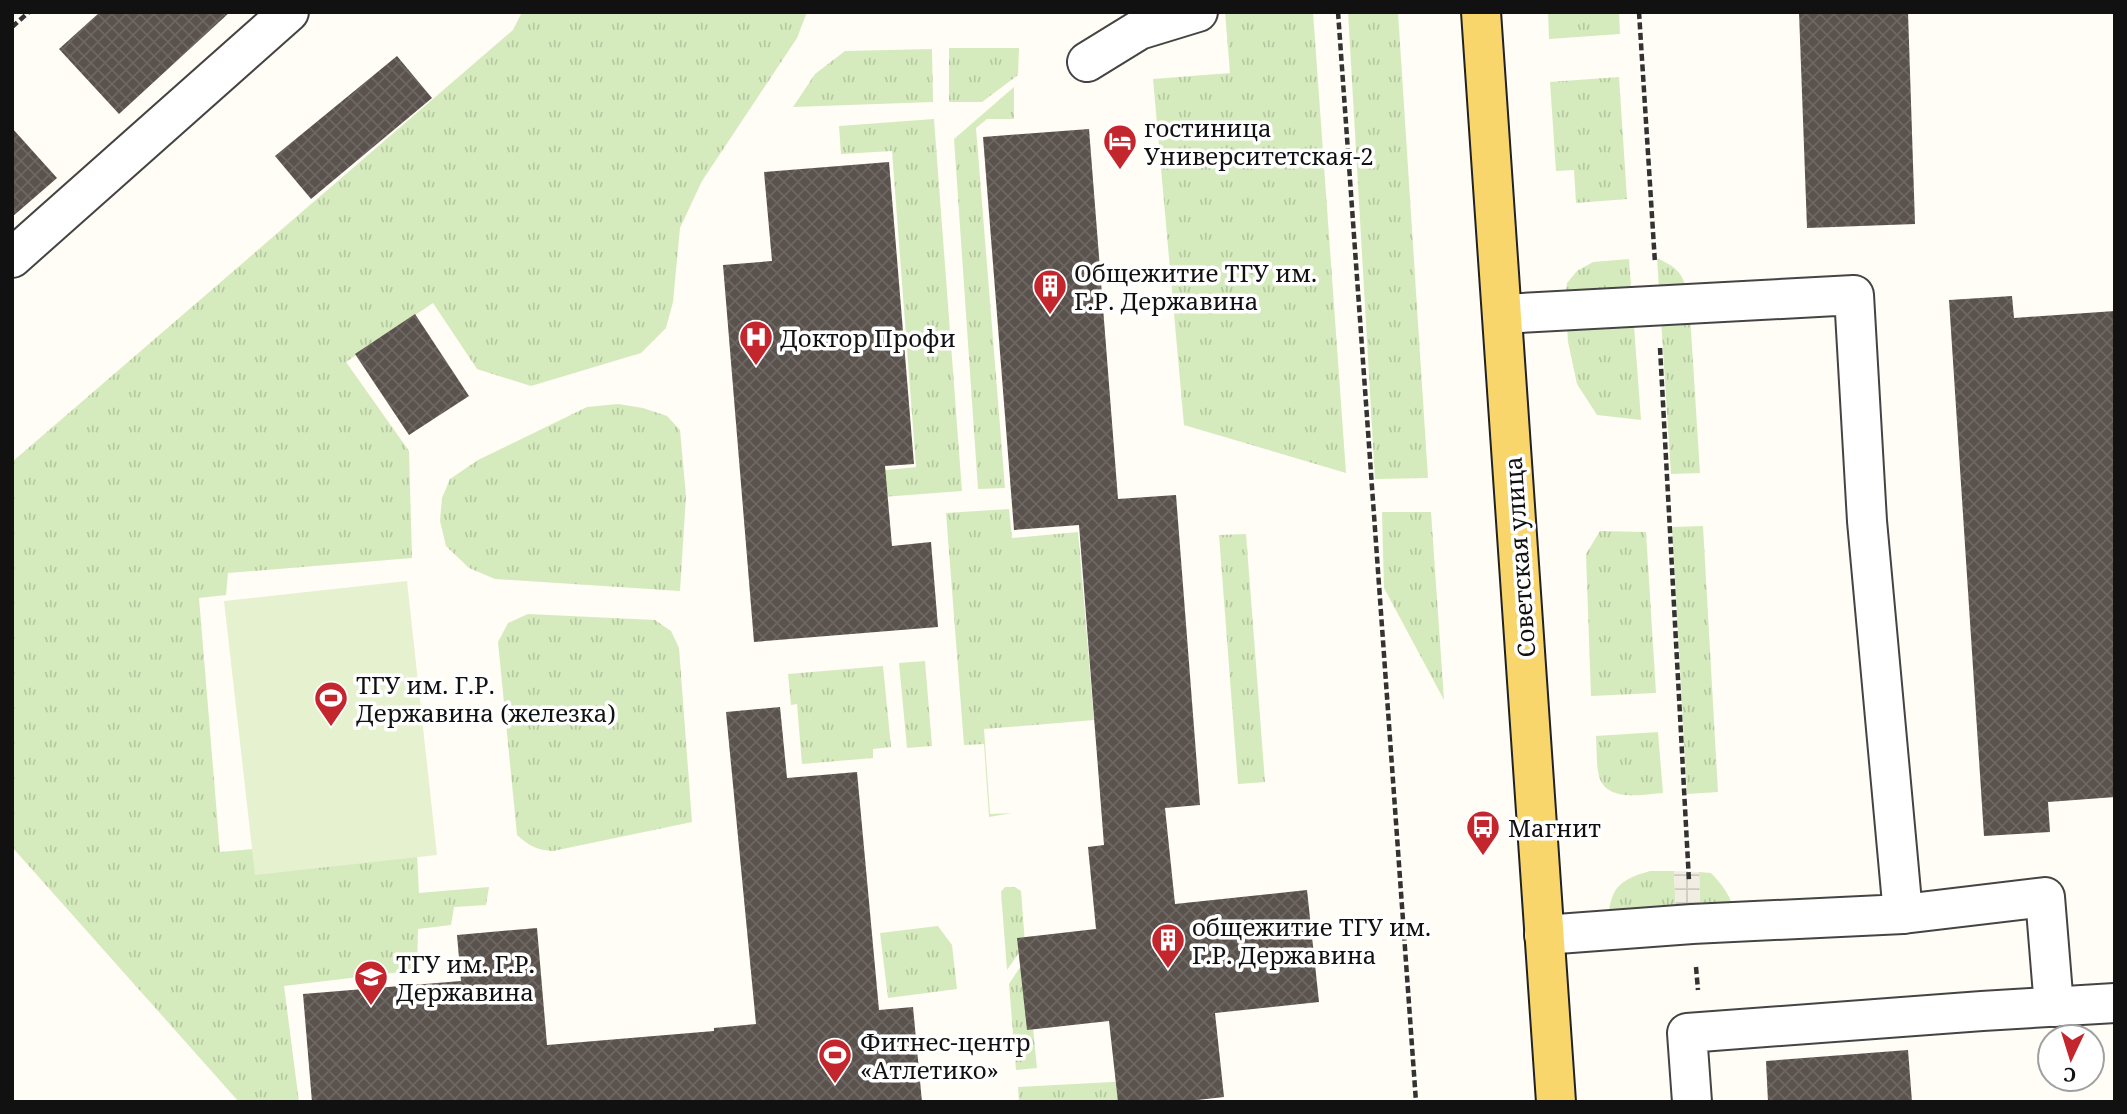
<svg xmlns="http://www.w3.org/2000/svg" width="2127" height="1114" font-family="'Noto Serif',serif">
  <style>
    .grass { fill: url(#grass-tufts) }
    .pitch { fill: #e6f2cf }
    .plaza { fill: url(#plaza-grid) }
    .building { fill: url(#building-cross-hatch) }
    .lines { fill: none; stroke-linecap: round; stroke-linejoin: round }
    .minor-casing { stroke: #444; stroke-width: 42 }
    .major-casing { stroke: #222; stroke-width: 42 }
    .path { stroke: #333; stroke-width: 4.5; stroke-dasharray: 7 3.5; stroke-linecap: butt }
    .minor { stroke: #fff; stroke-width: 38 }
    .major { stroke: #f9d66b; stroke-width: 38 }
    .labels { text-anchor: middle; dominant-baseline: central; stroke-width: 7; stroke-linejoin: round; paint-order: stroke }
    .poi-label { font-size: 24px; fill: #111; stroke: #fff; text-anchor: start }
    .street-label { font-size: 24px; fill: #111; stroke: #fff }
  </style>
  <defs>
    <pattern id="grass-tufts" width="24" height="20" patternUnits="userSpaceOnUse" patternTransform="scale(1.75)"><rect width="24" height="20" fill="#d5ebbd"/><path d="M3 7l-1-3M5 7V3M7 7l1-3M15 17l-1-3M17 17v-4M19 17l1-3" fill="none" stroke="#b6c8a1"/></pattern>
    <pattern id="plaza-grid" width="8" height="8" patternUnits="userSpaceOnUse" patternTransform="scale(1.75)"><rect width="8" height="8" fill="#f1ede2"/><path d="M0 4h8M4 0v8" fill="none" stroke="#cecac1"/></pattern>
    <pattern id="building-cross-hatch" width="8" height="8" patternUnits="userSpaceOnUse" patternTransform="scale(1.75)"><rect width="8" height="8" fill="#5a524d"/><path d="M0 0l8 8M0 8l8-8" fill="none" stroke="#6d6662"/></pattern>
  </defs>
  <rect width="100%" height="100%" fill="#fffdf5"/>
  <!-- grass -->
  <g class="grass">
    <polygon points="522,12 807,12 797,38 702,181 680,228 673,302 666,328 641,353 531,386 477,369 433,303 346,362 409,451 412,558 228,573 226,595 199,598 220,852 416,834 419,893 489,887 486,905 454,907 451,925 418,929 417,970 284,986 299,1102 239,1102 12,847 12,462 513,30"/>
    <polygon points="1225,12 1313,12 1346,473 1184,425 1153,79 1230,73"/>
    <polygon points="1348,12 1398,12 1428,478 1375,479"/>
    <polygon points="1548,12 1619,12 1620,34 1549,39"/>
    <polygon points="949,48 1019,48 1018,75 982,102 949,102"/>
    <polygon points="932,49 933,102 793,107 815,74 845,51"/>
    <polygon points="1619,77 1627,199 1576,203 1574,170 1556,171 1550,82"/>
    <polygon points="1014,87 1014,119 987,119 976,128 1005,488 978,489 954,139"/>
    <polygon points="934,119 962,491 869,498 867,472 916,467 892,151 841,154 839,126"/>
    <path d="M1657 258C1680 269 1683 274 1689 299L1700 473 1671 474Z"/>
    <polygon points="1629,259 1641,420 1597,415 1577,384 1568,342 1565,296 1567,283 1577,271 1593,262"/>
    <polygon points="618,404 643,408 667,416 680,430 686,496 680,591 495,579 469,568 446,546 440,521 442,498 450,479 478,460 587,407"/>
    <polygon points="1009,509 1012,538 1078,532 1094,720 984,729 990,814 1012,813 989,817 984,744 964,745 946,513"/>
    <polygon points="1382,512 1431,512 1444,700 1384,588"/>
    <polygon points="1703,526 1718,792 1687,794 1672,527"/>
    <polygon points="1600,531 1646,532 1656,693 1591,696 1586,554"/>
    <polygon points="1246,534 1265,782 1238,784 1219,535"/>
    <path d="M528 614 655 620 671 631 679 648 692 822 553 851C537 850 529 846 517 835L498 642 508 623Z"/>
    <polygon points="925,661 932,746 907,748 899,663"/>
    <polygon points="883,666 891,747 873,749 873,758 802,764 797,704 791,705 788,674"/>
    <path d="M1658 732 1663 793C1644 794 1606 803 1599 776 1596 764 1597 749 1596 736Z"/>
    <path d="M1650 871H1674L1677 936 1608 919C1611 887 1619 880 1650 871Z"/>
    <path d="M1699 872 1711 873C1723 885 1730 896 1735 912L1701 935Z"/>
    <polygon points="1005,887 1015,887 1021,891 1025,944 1007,970 1001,892"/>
    <polygon points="938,926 952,945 957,989 888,998 880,933"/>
    <polygon points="1026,958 1037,1068 1016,1070 1009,984"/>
    <polygon points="1131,1081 1132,1102 1019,1102 1018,1087"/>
  </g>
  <!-- pitch -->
  <polygon class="pitch" points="407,581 437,855 255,875 224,601"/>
  <!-- plaza -->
  <polygon class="plaza" points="1674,871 1699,872 1701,935 1677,936"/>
  <!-- building -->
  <g class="building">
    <polygon points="100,12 230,12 119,114 59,49"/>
    <polygon points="1799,12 1908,12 1915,224 1807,228"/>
    <polygon points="397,56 432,98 311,199 275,156"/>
    <polygon points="12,128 57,178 12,217"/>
    <polygon points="1089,129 1118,499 1176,495 1200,805 1165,808 1175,904 1307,890 1319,1002 1215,1013 1224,1097 1179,1102 1118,1102 1109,1021 1027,1030 1017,938 1096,929 1088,847 1104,845 1079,525 1014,530 983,137"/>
    <polygon points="889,162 914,464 885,466 892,546 931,542 938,627 754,642 723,265 772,261 764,172"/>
    <polygon points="2012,296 2014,318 2115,311 2115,797 2048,802 2050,832 1984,836 1949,300"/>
    <polygon points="415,314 469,396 409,435 355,354"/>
    <polygon points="780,707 787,778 857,772 879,1010 913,1007 922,1102 312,1102 303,994 461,981 457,935 537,928 547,1045 714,1031 714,1028 756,1024 726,712"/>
    <polygon points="1908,1050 1912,1102 1768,1102 1766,1061"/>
  </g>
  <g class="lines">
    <!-- minor casing -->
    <g class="minor-casing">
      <g id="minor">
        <polyline points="1087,62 1139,30 1198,12"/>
        <polyline points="12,258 289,12"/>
        <polyline points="1502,314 1854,295 1867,521 1903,914 1692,924 1544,935"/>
        <polyline points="1903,914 2045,897 2054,1007"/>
        <polyline points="1692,1102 1687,1033 1982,1011 2115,1003"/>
      </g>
    </g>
    <!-- major casing -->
    <g class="major-casing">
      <polyline id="major" points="1481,12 1556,1102"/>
    </g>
    <!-- path -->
    <g class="path">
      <polyline points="1338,12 1416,1102"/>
      <polyline points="1639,12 1655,263"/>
      <polyline points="12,27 29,12"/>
      <polyline points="1660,348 1689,881"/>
      <polyline points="1696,967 1698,990"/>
    </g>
    <!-- minor -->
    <use href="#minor" class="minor"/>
    <!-- major -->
    <use href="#major" class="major"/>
  </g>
  <!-- icons -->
  <defs>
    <g id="hotel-pin" transform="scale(1.75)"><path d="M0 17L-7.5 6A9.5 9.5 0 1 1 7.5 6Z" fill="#c4262e" stroke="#fff"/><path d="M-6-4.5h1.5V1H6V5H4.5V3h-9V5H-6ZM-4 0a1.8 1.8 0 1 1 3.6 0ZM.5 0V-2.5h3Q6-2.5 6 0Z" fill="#fff"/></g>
    <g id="building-pin" transform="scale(1.75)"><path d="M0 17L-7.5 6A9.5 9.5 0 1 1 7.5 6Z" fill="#c4262e" stroke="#fff"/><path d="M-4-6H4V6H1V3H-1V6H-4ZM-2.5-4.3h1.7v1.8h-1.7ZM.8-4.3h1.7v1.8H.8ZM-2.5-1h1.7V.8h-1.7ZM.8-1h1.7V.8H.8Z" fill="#fff"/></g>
    <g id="hospital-pin" transform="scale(1.75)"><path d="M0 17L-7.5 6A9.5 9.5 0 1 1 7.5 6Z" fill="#c4262e" stroke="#fff"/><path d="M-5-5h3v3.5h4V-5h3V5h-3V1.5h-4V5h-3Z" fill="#fff"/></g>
    <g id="stadium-pin" transform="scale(1.75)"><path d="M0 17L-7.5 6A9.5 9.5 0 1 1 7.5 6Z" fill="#c4262e" stroke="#fff"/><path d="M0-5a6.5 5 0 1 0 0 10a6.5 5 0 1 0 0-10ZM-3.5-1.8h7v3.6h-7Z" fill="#fff"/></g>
    <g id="bus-pin" transform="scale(1.75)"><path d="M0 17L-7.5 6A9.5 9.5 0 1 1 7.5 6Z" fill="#c4262e" stroke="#fff"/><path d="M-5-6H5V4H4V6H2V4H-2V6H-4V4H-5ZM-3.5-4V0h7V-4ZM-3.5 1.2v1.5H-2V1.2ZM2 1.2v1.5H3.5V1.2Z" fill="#fff"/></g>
    <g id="university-pin" transform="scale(1.75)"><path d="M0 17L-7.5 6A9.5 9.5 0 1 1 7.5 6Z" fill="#c4262e" stroke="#fff"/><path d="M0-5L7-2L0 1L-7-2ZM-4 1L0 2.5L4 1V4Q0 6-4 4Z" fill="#fff"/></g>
  </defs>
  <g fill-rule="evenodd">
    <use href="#hotel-pin" x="1120" y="141"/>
    <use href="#building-pin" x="1050" y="286"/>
    <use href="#hospital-pin" x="756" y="337"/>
    <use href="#stadium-pin" x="331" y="698"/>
    <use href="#bus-pin" x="1483" y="827"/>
    <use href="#building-pin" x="1168" y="940"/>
    <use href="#university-pin" x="371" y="977"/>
    <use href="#stadium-pin" x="835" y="1055"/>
  </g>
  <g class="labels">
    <!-- poi labels -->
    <g class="poi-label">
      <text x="1144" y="127">гостиница<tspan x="1144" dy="28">Университетская-2</tspan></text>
      <text x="1074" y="272">Общежитие ТГУ им.<tspan x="1074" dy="28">Г.Р. Державина</tspan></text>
      <text x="780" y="337">Доктор Профи</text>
      <text x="356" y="684">ТГУ им. Г.Р.<tspan x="356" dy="28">Державина (железка)</tspan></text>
      <text x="1508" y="827">Магнит</text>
      <text x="1192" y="926">общежитие ТГУ им.<tspan x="1192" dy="28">Г.Р. Державина</tspan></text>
      <text x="396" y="963">ТГУ им. Г.Р.<tspan x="396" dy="28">Державина</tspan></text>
      <text x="860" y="1041">Фитнес-центр<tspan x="860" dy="28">«Атлетико»</tspan></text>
    </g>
    <!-- street labels -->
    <g class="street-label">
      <text transform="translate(1519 557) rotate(-94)">Советская улица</text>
    </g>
  </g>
  <!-- border -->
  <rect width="2127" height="1114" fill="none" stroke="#111111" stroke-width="28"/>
  <!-- north arrow -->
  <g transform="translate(2071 1058) rotate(184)"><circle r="33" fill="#ffffff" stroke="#a0a0a0" stroke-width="2"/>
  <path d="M0-5L12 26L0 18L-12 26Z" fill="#c4262e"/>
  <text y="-10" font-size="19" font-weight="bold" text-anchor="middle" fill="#111111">С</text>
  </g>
</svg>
